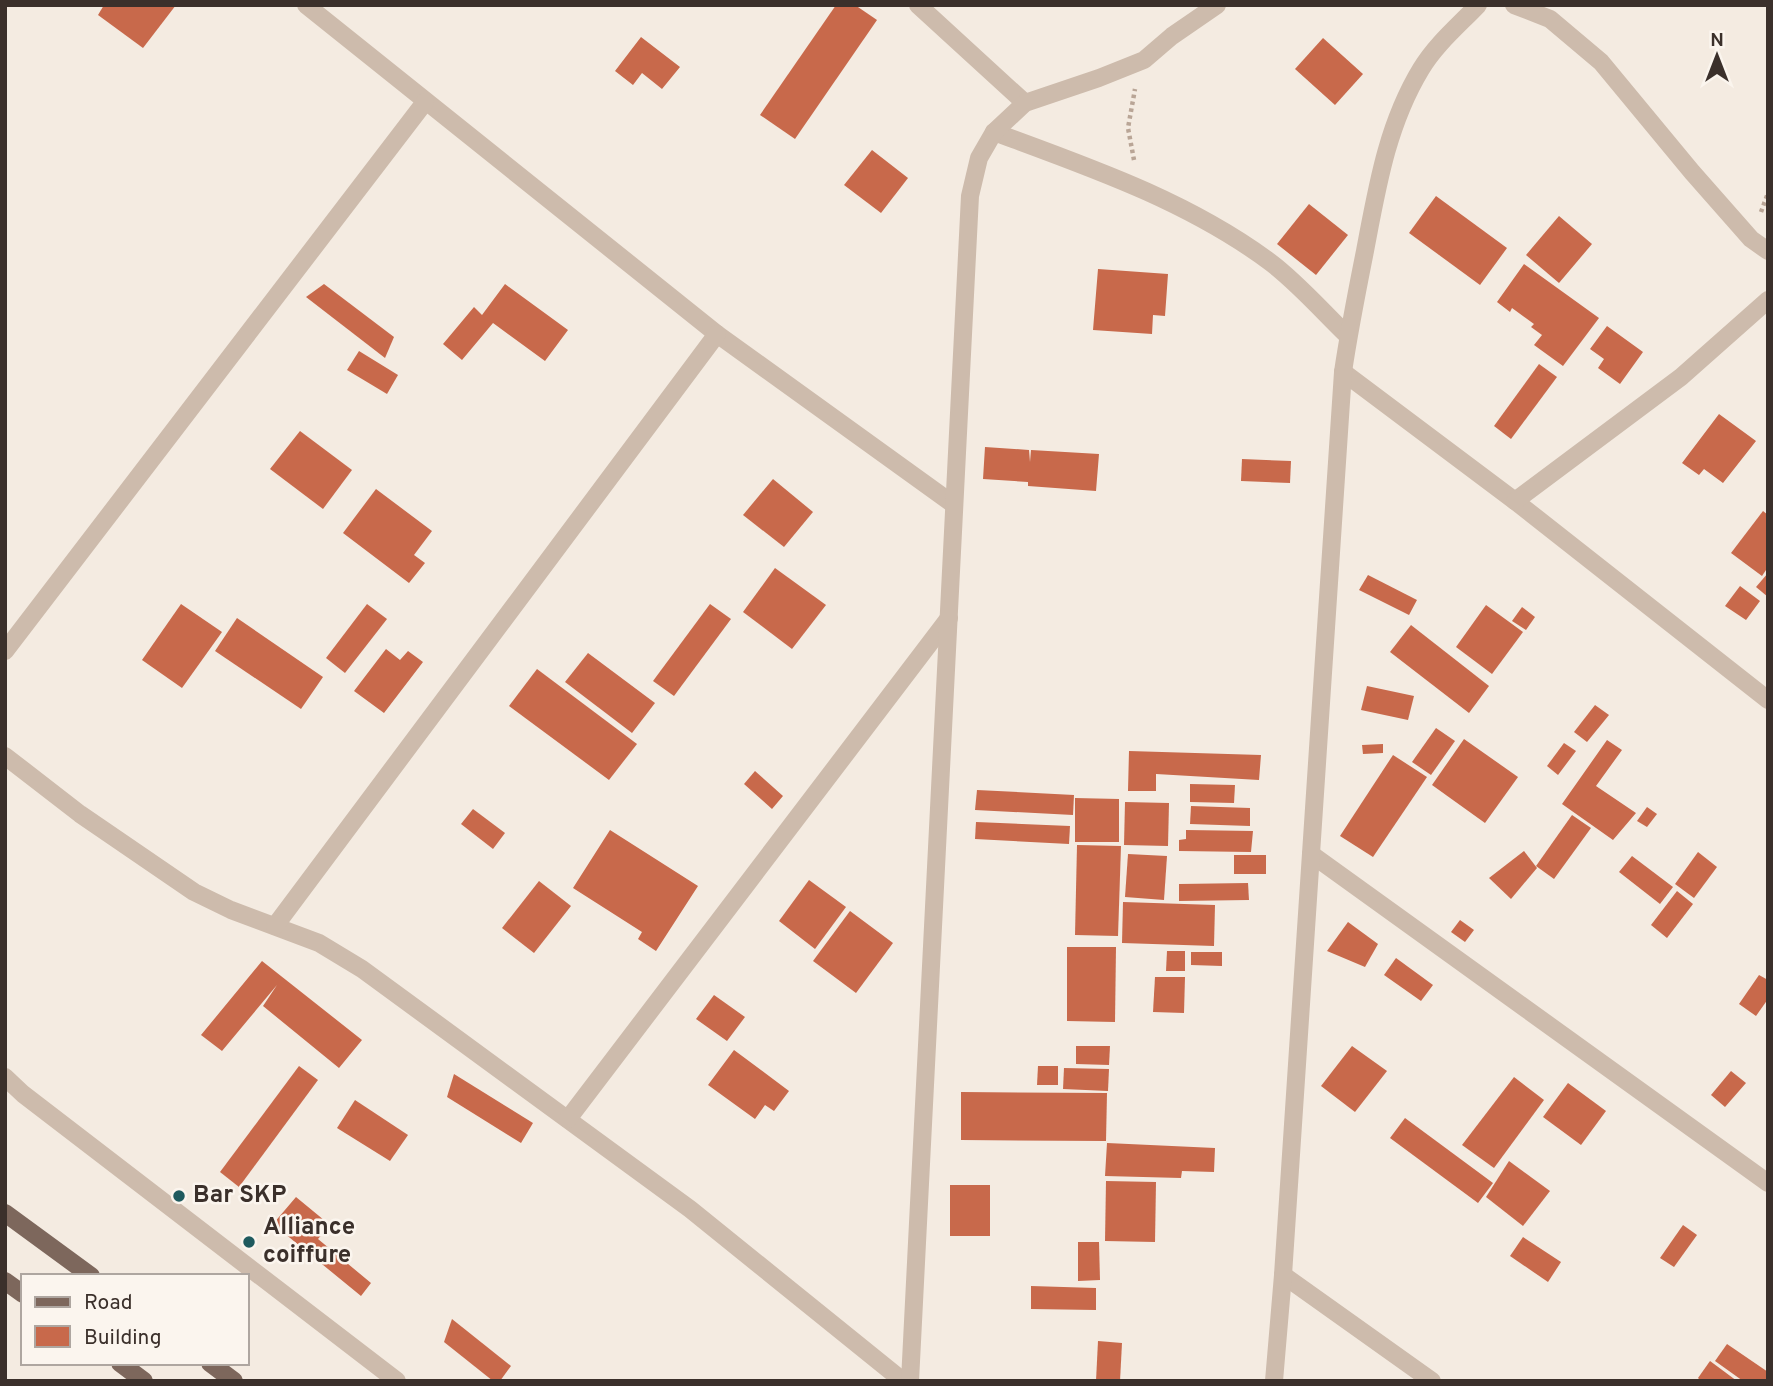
<svg xmlns="http://www.w3.org/2000/svg" width="1773" height="1386" font-family="Overpass,sans-serif">
  <style>
    .building { fill: #c8694b }
    .lines { fill: none; stroke-linecap: round; stroke-linejoin: round }
    .path { stroke: #b9a596; stroke-width: 4.5; stroke-dasharray: 3.5 3.5; stroke-linecap: butt }
    .minor { stroke: #cdbbac; stroke-width: 18 }
    .primary { stroke: #7d675c; stroke-width: 18 }
    .poi-dot { fill: #1f5a5e; stroke: #fbf5ee; stroke-width: 2.5 }
    .labels { text-anchor: middle; dominant-baseline: central; stroke-width: 5; stroke-linejoin: round; paint-order: stroke }
    .poi-label { font-size: 24px; font-weight: bold; fill: #3b302b; stroke: #fbf5ee; text-anchor: start }
  </style>
  <rect width="100%" height="100%" fill="#f4ebe1"/>
  <!-- building -->
  <g class="building">
    <polygon points="104,5 176,5 143,48 98,15"/>
    <polygon points="836,5 855,5 877,20 795,139 760,115"/>
    <polygon points="641,37 680,67 662,89 642,73 633,85 615,71"/>
    <polygon points="1323,38 1363,74 1335,105 1295,69"/>
    <polygon points="872,150 908,178 881,213 844,185"/>
    <polygon points="1436,196 1507,248 1480,285 1409,233"/>
    <polygon points="1309,204 1348,235 1316,275 1277,244"/>
    <polygon points="1559,216 1592,244 1559,283 1526,255"/>
    <polygon points="1524,264 1599,318 1563,366 1534,345 1542,335 1531,327 1534,324 1512,308 1510,312 1497,302"/>
    <polygon points="1098,269 1168,274 1165,316 1153,315 1152,334 1093,330"/>
    <polygon points="324,284 394,337 385,358 306,297"/>
    <polygon points="505,284 568,330 545,361 493,323 462,360 443,344 474,307 482,315"/>
    <polygon points="1607,326 1643,352 1620,384 1598,368 1604,359 1590,349"/>
    <polygon points="359,351 398,375 387,394 347,370"/>
    <polygon points="1539,364 1557,377 1511,439 1494,426"/>
    <polygon points="1719,414 1756,441 1723,483 1704,469 1699,475 1682,463"/>
    <polygon points="300,431 352,470 323,509 270,469"/>
    <polygon points="985,447 1029,450 1030,462 1031,450 1099,454 1096,491 1028,486 1028,482 983,479"/>
    <polygon points="1242,459 1291,461 1290,483 1241,481"/>
    <polygon points="773,479 813,512 784,547 743,515"/>
    <polygon points="376,489 432,531 414,555 425,563 409,583 343,533"/>
    <polygon points="1763,511 1768,515 1768,567 1762,576 1731,553"/>
    <polygon points="775,568 826,605 792,649 743,612"/>
    <polygon points="1768,573 1768,597 1756,587"/>
    <polygon points="1368,575 1417,600 1409,615 1359,590"/>
    <polygon points="1740,586 1760,601 1746,620 1725,606"/>
    <polygon points="181,604 222,632 182,688 142,660"/>
    <polygon points="367,604 387,619 345,673 326,658"/>
    <polygon points="710,604 731,619 674,696 653,681"/>
    <polygon points="1486,605 1523,632 1492,674 1456,647"/>
    <polygon points="1522,607 1535,617 1526,630 1512,621"/>
    <polygon points="237,618 323,677 301,709 215,651"/>
    <polygon points="1411,625 1489,686 1469,713 1390,652"/>
    <polygon points="386,649 400,660 408,651 423,662 384,713 354,691"/>
    <polygon points="588,653 655,703 632,733 565,682"/>
    <polygon points="537,669 637,744 609,780 509,706"/>
    <polygon points="1367,686 1414,696 1408,720 1361,710"/>
    <polygon points="1595,705 1609,715 1587,742 1574,732"/>
    <polygon points="1436,728 1455,741 1431,775 1412,762"/>
    <polygon points="1464,739 1518,777 1485,823 1432,785"/>
    <polygon points="1607,740 1622,750 1596,786 1636,813 1613,840 1562,804"/>
    <polygon points="1564,743 1576,751 1558,775 1547,766"/>
    <polygon points="1383,744 1383,753 1363,754 1362,745"/>
    <polygon points="1129,751 1261,755 1259,780 1156,774 1156,791 1128,791"/>
    <polygon points="1393,755 1427,777 1373,857 1340,836"/>
    <polygon points="755,771 783,796 772,809 744,784"/>
    <polygon points="1190,784 1235,785 1234,803 1190,802"/>
    <polygon points="977,790 1074,795 1073,815 975,810"/>
    <polygon points="1075,798 1119,799 1119,842 1075,842"/>
    <polygon points="1125,802 1169,803 1168,846 1124,845"/>
    <polygon points="1191,806 1250,808 1250,826 1190,824"/>
    <polygon points="1647,807 1657,814 1647,827 1637,821"/>
    <polygon points="473,809 505,833 493,849 461,824"/>
    <polygon points="1572,815 1591,828 1554,879 1536,866"/>
    <polygon points="976,822 1070,826 1069,844 975,839"/>
    <polygon points="610,830 698,886 656,951 638,939 642,932 573,888"/>
    <polygon points="1186,830 1253,831 1251,852 1179,851 1179,840 1186,839"/>
    <polygon points="1077,845 1121,846 1118,936 1075,935"/>
    <polygon points="1524,851 1537,868 1511,899 1489,878"/>
    <polygon points="1698,852 1717,867 1694,898 1675,884"/>
    <polygon points="1128,854 1167,856 1164,900 1125,897"/>
    <rect x="1234" y="855" width="32" height="19"/>
    <polygon points="1632,856 1673,887 1660,904 1619,872"/>
    <polygon points="809,880 846,907 815,949 779,921"/>
    <polygon points="539,881 571,906 534,953 502,928"/>
    <polygon points="1248,883 1249,900 1179,901 1179,884"/>
    <polygon points="1677,891 1693,904 1667,938 1651,925"/>
    <polygon points="1123,902 1215,905 1214,946 1122,943"/>
    <polygon points="850,911 893,943 856,993 813,961"/>
    <polygon points="1460,920 1474,930 1465,942 1451,932"/>
    <polygon points="1348,922 1378,944 1365,967 1327,951"/>
    <polygon points="1067,947 1116,947 1115,1022 1067,1021"/>
    <polygon points="1167,951 1185,951 1185,971 1166,971"/>
    <polygon points="1191,952 1222,952 1222,966 1191,965"/>
    <polygon points="1396,958 1433,985 1421,1001 1384,975"/>
    <polygon points="262,961 362,1040 339,1068 263,1006 277,985 222,1051 201,1035"/>
    <polygon points="1759,975 1768,980 1768,999 1756,1016 1739,1004"/>
    <polygon points="1155,977 1185,977 1184,1013 1153,1012"/>
    <polygon points="714,995 745,1017 727,1041 696,1019"/>
    <polygon points="1076,1046 1110,1046 1109,1065 1076,1064"/>
    <polygon points="1352,1046 1387,1071 1355,1112 1321,1086"/>
    <polygon points="734,1050 789,1091 774,1111 765,1105 755,1119 708,1085"/>
    <polygon points="299,1066 318,1080 239,1187 220,1172"/>
    <polygon points="1038,1066 1058,1066 1058,1085 1037,1085"/>
    <polygon points="1064,1068 1109,1069 1108,1091 1063,1089"/>
    <polygon points="1731,1071 1746,1083 1725,1107 1711,1095"/>
    <polygon points="454,1074 533,1123 521,1143 447,1097"/>
    <polygon points="1514,1077 1544,1100 1494,1168 1462,1145"/>
    <polygon points="1568,1083 1606,1111 1581,1145 1543,1117"/>
    <polygon points="961,1092 1107,1093 1106,1141 961,1140"/>
    <polygon points="355,1100 408,1135 390,1161 337,1128"/>
    <polygon points="1405,1118 1493,1183 1478,1203 1390,1138"/>
    <polygon points="1107,1143 1215,1148 1214,1172 1182,1171 1181,1178 1105,1176"/>
    <polygon points="1509,1161 1550,1191 1523,1226 1486,1197"/>
    <polygon points="1106,1181 1156,1182 1155,1242 1105,1241"/>
    <rect x="950" y="1185" width="40" height="51"/>
    <polygon points="296,1197 330,1225 318,1239 371,1283 361,1296 273,1224"/>
    <polygon points="1683,1225 1697,1235 1674,1267 1660,1258"/>
    <polygon points="1523,1237 1561,1262 1548,1282 1510,1256"/>
    <polygon points="1078,1242 1099,1242 1100,1280 1078,1281"/>
    <polygon points="1031,1286 1096,1288 1096,1310 1031,1309"/>
    <polygon points="452,1319 511,1366 500,1381 493,1381 444,1342"/>
    <polygon points="1098,1341 1122,1343 1120,1381 1096,1381"/>
    <polygon points="1727,1344 1768,1372 1768,1381 1743,1381 1715,1361"/>
    <polygon points="1710,1361 1737,1381 1701,1381 1698,1378"/>
  </g>
  <g class="lines">
    <!-- path -->
    <g class="path">
      <polyline points="1134,160 1128,128 1135,89"/>
      <polyline points="1761,212 1768,193"/>
    </g>
    <!-- minor -->
    <g class="minor">
      <polyline points="306,5 717,334 953,504"/>
      <polyline points="918,5 1025,103"/>
      <polyline points="1514,5 1550,19 1601,62 1692,172 1751,239 1768,251"/>
      <path d="M994 132C1089 167 1188 201 1270 262 1297 282 1323 312 1348 336"/>
      <polyline points="1343,372 1515,501 1768,700"/>
      <polyline points="1515,501 1681,377 1768,300"/>
      <polyline points="5,651 425,102"/>
      <polyline points="5,756 80,814 194,892 231,910 319,943 362,969 690,1209 903,1381"/>
      <polyline points="1311,854 1768,1183"/>
      <polyline points="275,926 717,334"/>
      <polyline points="5,1077 23,1094 397,1381"/>
      <polyline points="568,1119 949,618"/>
      <polyline points="1283,1275 1432,1381"/>
      <polyline points="910,1381 970,196 979,158 994,132 1025,103 1099,78 1144,60 1172,36 1217,5"/>
      <path d="M1274 1381 1283 1275 1343 372C1349 331 1357 291 1365 251 1377 188 1387 125 1421 69 1436 44 1459 25 1478 5"/>
    </g>
    <!-- primary -->
    <g class="primary">
      <polyline points="5,1213 91,1276"/>
      <polyline points="5,1281 23,1294"/>
      <polyline points="120,1363 144,1381"/>
      <polyline points="210,1363 234,1381"/>
    </g>
  </g>
  <!-- markers -->
  <g class="poi-dot">
    <circle cx="179" cy="1196" r="7"/>
    <circle cx="249" cy="1242" r="7"/>
  </g>
  <g class="labels">
    <!-- poi labels -->
    <g class="poi-label">
      <text x="193" y="1196">Bar SKP</text>
      <text x="263" y="1228">Alliance<tspan x="263" dy="28">coiffure</tspan></text>
    </g>
  </g>
  <!-- border -->
  <rect width="1773" height="1386" fill="none" stroke="#3b302b" stroke-width="14"/>
  <!-- legend -->
  <rect x="21" y="1274" width="228" height="91" fill="#fbf5ee" stroke="#aea6a0" stroke-width="2"/>
  <rect x="35" y="1297" width="35" height="10" fill="#7d675c" stroke="#aea6a0" stroke-width="2"/>
  <text x="84" y="1309" font-size="21" fill="#3b302b">Road</text>
  <rect x="35" y="1326" width="35" height="21" fill="#c8694b" stroke="#aea6a0" stroke-width="2"/>
  <text x="84" y="1344" font-size="21" fill="#3b302b">Building</text>
  <!-- north arrow -->
  <g transform="translate(1717 56)" stroke="#fbf5ee" stroke-width="5" paint-order="stroke">
  <path d="M0-5L12 26L0 18L-12 26Z" fill="#3b302b"/>
  <text y="-10" font-size="19" font-weight="bold" text-anchor="middle" fill="#3b302b">N</text>
  </g>
</svg>
